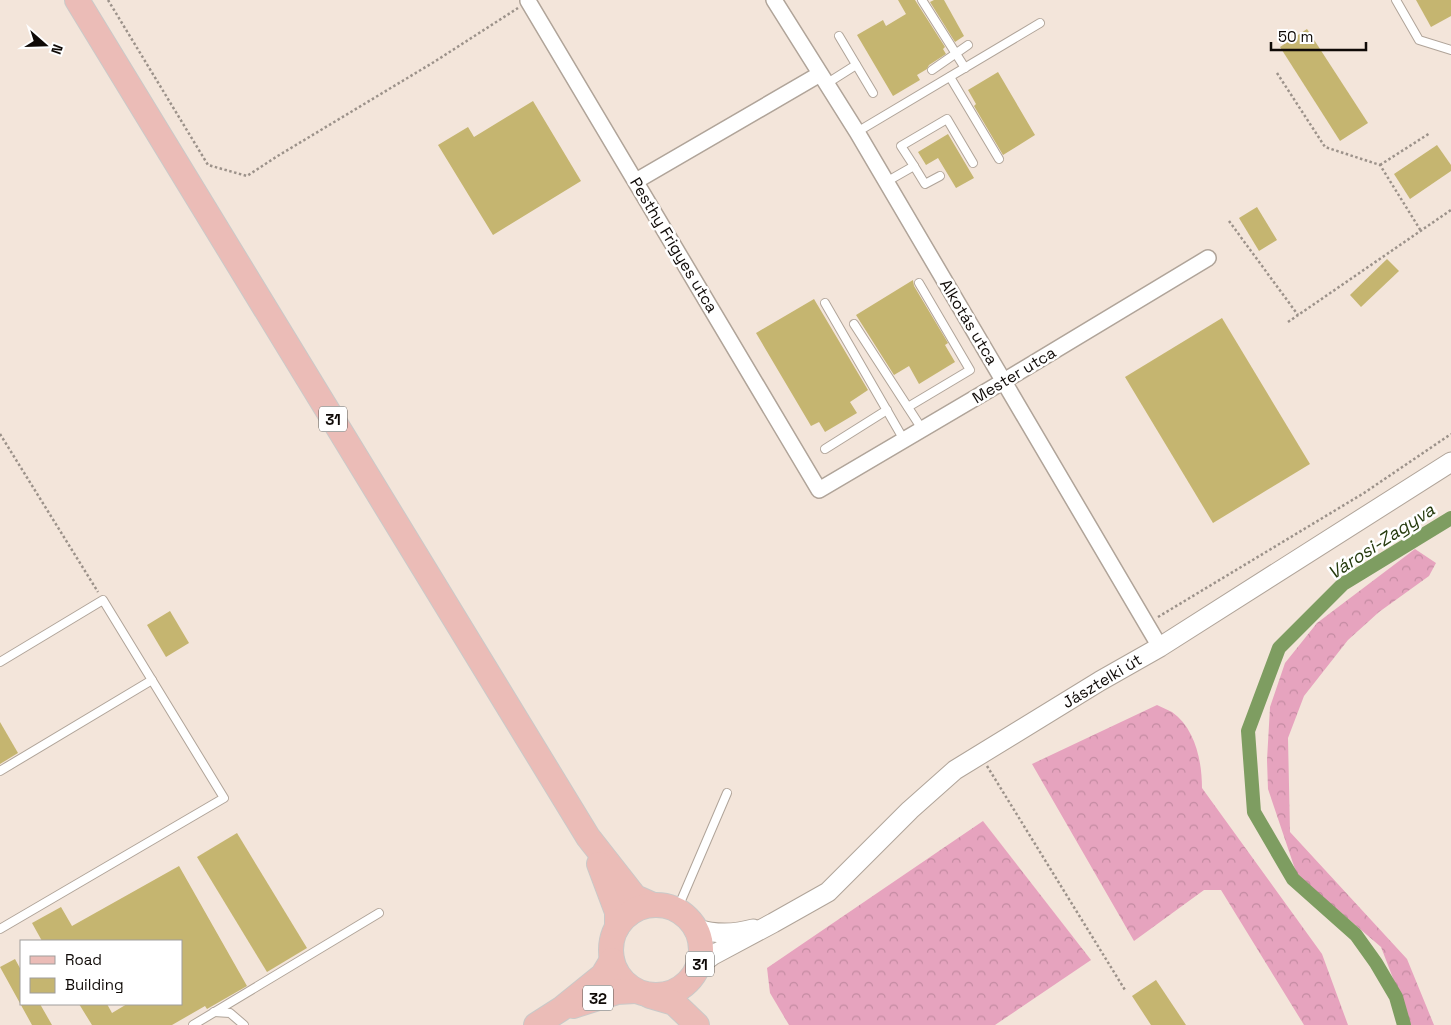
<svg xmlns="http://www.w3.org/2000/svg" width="1451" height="1025" font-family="'Space Grotesk',sans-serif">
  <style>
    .forest { fill: url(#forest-crowns) }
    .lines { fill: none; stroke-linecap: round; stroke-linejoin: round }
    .canal { stroke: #7e9d61; stroke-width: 14 }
    .building { fill: #c5b570 }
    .service-casing { stroke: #b0a499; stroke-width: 10 }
    .minor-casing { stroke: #b0a499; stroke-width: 18 }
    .tertiary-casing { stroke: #b0a499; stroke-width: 21 }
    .primary-casing { stroke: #cac9c8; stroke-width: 26 }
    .path { stroke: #9c928a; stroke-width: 2.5; stroke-dasharray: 2.5 2.5; stroke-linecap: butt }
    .service { stroke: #fff; stroke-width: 8 }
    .minor { stroke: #fff; stroke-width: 15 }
    .tertiary { stroke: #fff; stroke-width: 19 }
    .primary { stroke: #ebbcb7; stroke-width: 24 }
    .labels { text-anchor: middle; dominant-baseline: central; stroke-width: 5; stroke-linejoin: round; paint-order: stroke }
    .shield { fill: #fff; stroke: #575451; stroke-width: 1 }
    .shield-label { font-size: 15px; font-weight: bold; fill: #0f0a07 }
    .street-label { font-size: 16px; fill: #0f0a07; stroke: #fff }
    .water-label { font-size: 18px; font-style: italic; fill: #263b0e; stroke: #fff }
  </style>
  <defs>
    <pattern id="forest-crowns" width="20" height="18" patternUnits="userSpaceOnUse" patternTransform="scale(1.25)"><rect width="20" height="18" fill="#e6a3be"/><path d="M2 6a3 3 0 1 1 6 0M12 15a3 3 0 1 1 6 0" fill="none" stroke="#c48ba2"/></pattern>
  </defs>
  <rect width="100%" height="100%" fill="#f3e5da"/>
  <!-- forest -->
  <g class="forest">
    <polygon points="1415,549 1436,563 1429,576 1379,612 1348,640 1304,696 1288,738 1290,832 1407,959 1434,1025 1411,1025 1381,947 1297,875 1268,789 1267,760 1270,707 1285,663 1317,623"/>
    <path d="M1157 705C1162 707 1167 710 1172 712 1195 728 1202 761 1202 788L1322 954 1348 1025H1304L1221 890H1204L1134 941 1032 764Z"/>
    <polygon points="983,821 1091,960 995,1025 789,1025 770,993 767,968"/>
  </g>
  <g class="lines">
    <!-- canal -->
    <polyline class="canal" points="1404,1025 1396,997 1376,963 1356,935 1293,879 1254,812 1248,731 1279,648 1343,584 1451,518"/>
  </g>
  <!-- building -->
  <g class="building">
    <polygon points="898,0 915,0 945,47 943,49 946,54 929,65 927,69 917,75 920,80 893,96 857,35 883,20 886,26 906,14"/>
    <polygon points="934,0 944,0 964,36 955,42 930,2"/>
    <polygon points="1416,0 1451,0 1451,16 1431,27"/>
    <polygon points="1307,29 1368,123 1340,141 1280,47"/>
    <polygon points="998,72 1035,135 1003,155 974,106 976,104 968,90"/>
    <polygon points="533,101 581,181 493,235 438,145 468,127 474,137"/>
    <polygon points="948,134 974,178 956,188 938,158 926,165 918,152"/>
    <polygon points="1437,145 1451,165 1451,171 1410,199 1394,174"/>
    <polygon points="1257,207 1277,240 1259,251 1239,218"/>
    <polygon points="1387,259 1399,271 1361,307 1350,295"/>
    <polygon points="913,280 914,286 948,343 945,345 955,362 919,384 909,366 894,375 856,315"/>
    <polygon points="814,299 868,390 850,402 857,413 825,432 819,422 811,426 756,333"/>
    <polygon points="1222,318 1310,464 1213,523 1125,377"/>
    <polygon points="170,611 189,643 166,657 147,625"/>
    <polygon points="0,722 18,753 0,764"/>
    <polygon points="237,833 307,948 267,972 197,857"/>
    <polygon points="179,866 247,986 207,1009 205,1006 172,1025 92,1025 79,1004 107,1004 112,1013 127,1004 181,1004 181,941 42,941 32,923 61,907 72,926"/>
    <polygon points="15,959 21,970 21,1004 40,1004 52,1025 32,1025 0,967"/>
    <polygon points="1156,980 1186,1025 1151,1025 1132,996"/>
  </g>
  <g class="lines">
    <!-- service casing -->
    <g class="service-casing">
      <g id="service">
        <polyline points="922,0 965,68"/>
        <polyline points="1396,0 1419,40 1451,50"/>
        <polyline points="839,36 873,93"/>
        <polyline points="932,70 968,45"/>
        <polyline points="950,77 999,159"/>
        <polyline points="826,84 856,65"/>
        <polyline points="857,132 1040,23"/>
        <polyline points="914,166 925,184 940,176"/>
        <polyline points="886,182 914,166 901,146 947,119 973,163"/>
        <polyline points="825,303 904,440"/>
        <polyline points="854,324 922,429"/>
        <polyline points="908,407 970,370 919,283"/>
        <polyline points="825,449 887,410"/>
        <polyline points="0,662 103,600 224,798 0,929"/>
        <polyline points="0,771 152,680"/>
        <polyline points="677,910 727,793"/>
        <polyline points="214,1012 230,1013 244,1025"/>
        <polyline points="193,1025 379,913"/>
      </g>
    </g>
    <!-- minor casing -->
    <g class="minor-casing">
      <g id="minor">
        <polyline points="774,0 857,132 1160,647"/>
        <polyline points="528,1 819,490 1004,381 1208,258"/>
        <polyline points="636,181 820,74"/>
      </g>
    </g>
    <!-- tertiary casing -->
    <g class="tertiary-casing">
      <g id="tertiary">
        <path d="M697 929C714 934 735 934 753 929"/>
        <polyline points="700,965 713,955 773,923 828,892 910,810 955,770 1100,681 1160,647 1451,462"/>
      </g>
    </g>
    <!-- primary casing -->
    <g class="primary-casing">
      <g id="primary">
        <polyline points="77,0 588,837 635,897 653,905"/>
        <polyline points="599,864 617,912 617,927"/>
        <circle cx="656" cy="950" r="45"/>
        <polyline points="650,996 674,1003 697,1025"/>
        <polyline points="573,1006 617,992 635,991"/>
        <polyline points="536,1025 561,1009 603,975 612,960"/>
      </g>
    </g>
    <!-- path -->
    <g class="path">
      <polyline points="108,0 208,165 247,176 276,157 434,62 518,8"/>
      <polyline points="1277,73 1325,147 1380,165 1421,231"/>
      <polyline points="1380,165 1430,133"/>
      <polyline points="1229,221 1298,315"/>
      <polyline points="1288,322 1451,210"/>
      <polyline points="0,434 98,592"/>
      <polyline points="1158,617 1364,493 1451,434"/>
      <polyline points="987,766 1125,990"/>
    </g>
    <!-- service -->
    <use href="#service" class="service"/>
    <!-- minor -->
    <use href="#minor" class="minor"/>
    <!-- tertiary -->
    <use href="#tertiary" class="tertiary"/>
    <!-- primary -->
    <use href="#primary" class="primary"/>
  </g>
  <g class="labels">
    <!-- shield labels -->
    <g class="shield">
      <rect x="319" y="406.5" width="28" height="25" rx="4"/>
      <rect x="686" y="951.5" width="28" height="25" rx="4"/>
      <rect x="583" y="985.5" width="30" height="25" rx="4"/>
    </g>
    <g class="shield-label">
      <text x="333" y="419">31</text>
      <text x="700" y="964">31</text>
      <text x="598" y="998">32</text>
    </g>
    <!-- street labels -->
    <g class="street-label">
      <text transform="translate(674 245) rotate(59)">Pesthy Frigyes utca</text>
      <text transform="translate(969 322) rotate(59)">Alkotás utca</text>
      <text transform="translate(1014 375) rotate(-31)">Mester utca</text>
      <text transform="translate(1102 681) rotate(-31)">Jásztelki út</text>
    </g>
    <!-- water labels -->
    <g class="water-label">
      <text transform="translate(1381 541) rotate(-33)">Városi-Zagyva</text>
    </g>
  </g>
  <!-- legend -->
  <rect x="20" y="940" width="162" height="65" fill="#ffffff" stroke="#9f9d9c"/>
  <rect x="30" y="956" width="25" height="8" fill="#ebbcb7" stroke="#9f9d9c"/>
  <text x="65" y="965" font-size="15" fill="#0f0a07">Road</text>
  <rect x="30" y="978" width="25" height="15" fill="#c5b570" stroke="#9f9d9c"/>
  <text x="65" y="990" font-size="15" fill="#0f0a07">Building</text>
  <!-- north arrow -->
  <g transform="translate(45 45) rotate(110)" stroke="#ffffff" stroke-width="4" paint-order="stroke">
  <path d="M0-4L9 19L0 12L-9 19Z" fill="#0f0a07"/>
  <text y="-8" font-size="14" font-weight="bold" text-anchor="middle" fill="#0f0a07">N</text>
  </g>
  <!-- scale -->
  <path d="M1271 42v8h95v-8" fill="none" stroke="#0f0a07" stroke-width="2.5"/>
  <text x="1278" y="42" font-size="15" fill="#0f0a07" stroke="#ffffff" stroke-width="4" paint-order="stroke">50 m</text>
</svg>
